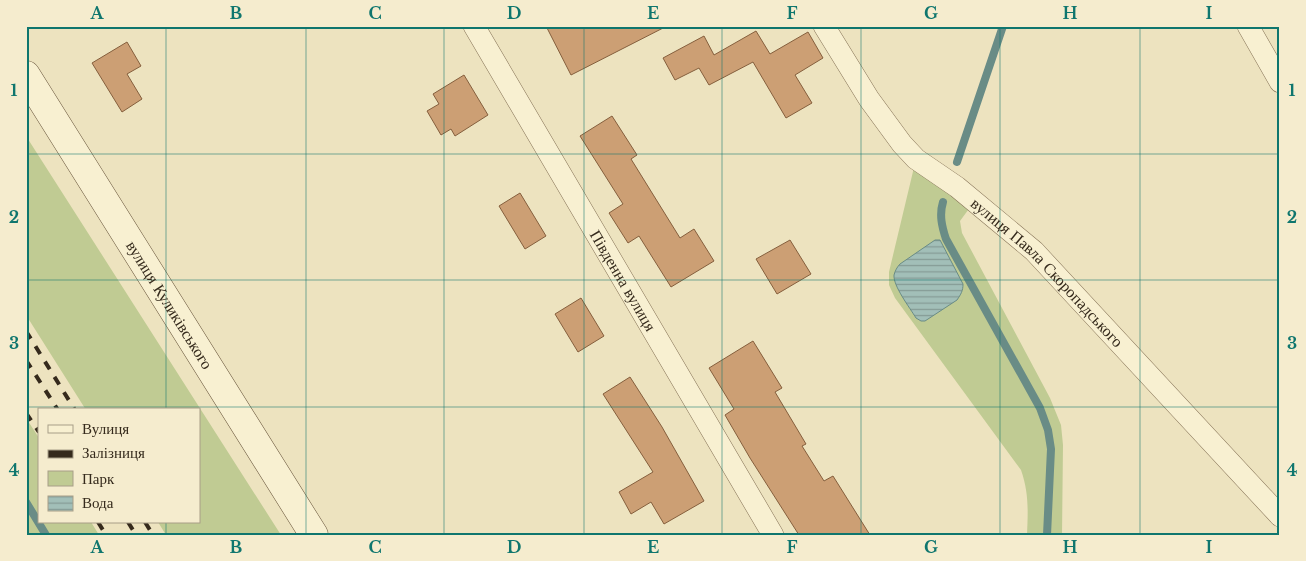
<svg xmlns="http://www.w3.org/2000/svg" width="1306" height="561" font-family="'Libre Baskerville',serif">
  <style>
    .green { fill: #c0cb93 }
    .water { fill: url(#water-rules); stroke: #698c86 }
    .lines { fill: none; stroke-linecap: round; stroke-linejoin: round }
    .stream { stroke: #698c86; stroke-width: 8 }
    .building { fill: #cc9f74; stroke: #855f3d }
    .street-casing { stroke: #867357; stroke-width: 22 }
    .secondary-casing { stroke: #67543b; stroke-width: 29 }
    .street { stroke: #f8f0d1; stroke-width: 21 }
    .secondary { stroke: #f8f0d1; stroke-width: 28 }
    .rail { stroke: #352a1c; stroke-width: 4; stroke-dasharray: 9 9; stroke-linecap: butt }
    .grid { fill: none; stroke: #0f766e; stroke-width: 1; stroke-opacity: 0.55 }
    .labels { text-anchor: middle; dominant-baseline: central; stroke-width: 5; stroke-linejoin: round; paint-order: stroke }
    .street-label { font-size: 16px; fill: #352a1c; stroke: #f5ecce }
    .neatline { fill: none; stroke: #0f766e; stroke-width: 2 }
    .grid-label { font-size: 16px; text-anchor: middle; font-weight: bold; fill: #0f766e }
  </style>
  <defs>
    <pattern id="water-rules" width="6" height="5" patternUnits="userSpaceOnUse" patternTransform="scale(1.25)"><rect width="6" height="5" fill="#a2bfb8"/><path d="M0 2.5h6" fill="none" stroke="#859b95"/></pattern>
  </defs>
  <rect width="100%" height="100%" fill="#ede3bf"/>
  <!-- green -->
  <g class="green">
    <polygon points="26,136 281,535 166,535 158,522 199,522 199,410 86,410 26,315"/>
    <path d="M916 159 974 202 960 221 962 233 1050 398 1061 425 1063 445 1062 535H1027C1028 511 1029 493 1021 470L895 298 889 285V272Z"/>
    <polygon points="26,418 39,438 39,522 91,522 99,535 28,535 26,532"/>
  </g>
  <!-- water -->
  <path class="water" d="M935 240H940L963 284C963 291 961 294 957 300L925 321H921L916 318C910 308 893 286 894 275 895 271 897 267 900 264Z"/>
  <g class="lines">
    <!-- stream -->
    <g class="stream">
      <polyline points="957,162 1003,26"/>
      <path d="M943 202C939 215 942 227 946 239L1040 408 1048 430 1051 449 1047 535"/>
      <polyline points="26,502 46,535"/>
    </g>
  </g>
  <!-- building -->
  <g class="building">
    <polygon points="546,26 667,26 571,75"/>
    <polygon points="756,31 770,54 808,32 823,58 795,75 812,103 786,118 753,62 709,85 699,68 675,80 663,58 704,36 714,55"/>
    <polygon points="127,42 141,66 127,74 142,99 122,112 92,63"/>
    <polygon points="464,75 488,115 455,136 451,129 441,135 427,111 439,104 433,94"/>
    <polygon points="612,116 637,155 631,159 680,238 694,229 714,261 671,287 639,236 628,243 609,213 623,204 580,136"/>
    <polygon points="520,193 546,236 525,249 499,206"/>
    <polygon points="790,240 811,274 777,294 756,259"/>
    <polygon points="581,298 604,336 578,352 555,314"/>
    <polygon points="753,341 782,388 775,392 806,444 802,446 824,481 833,476 870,535 799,535 750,458 725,415 734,409 709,368"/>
    <polygon points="630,377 662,427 704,501 664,524 651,502 631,514 619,492 653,472 603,394"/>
  </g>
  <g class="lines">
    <!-- street casing -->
    <g class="street-casing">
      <g id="street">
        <path id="s1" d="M474 26 773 535"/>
        <path id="s2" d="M824 26 869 99 902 144 916 159 957 187 1034 251 1280 516"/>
        <polyline points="1248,26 1280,82"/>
      </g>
    </g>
    <!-- secondary casing -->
    <g class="secondary-casing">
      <g id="secondary">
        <path id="s3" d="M26 75 314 535"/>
      </g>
    </g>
    <!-- street -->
    <use href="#street" class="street"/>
    <!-- secondary -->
    <use href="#secondary" class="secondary"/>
    <!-- rail -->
    <g class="rail">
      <polyline points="26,331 75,410"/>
      <polyline points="26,360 58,410"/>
      <polyline points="26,413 39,432"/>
      <polyline points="98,522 106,535"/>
      <polyline points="128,522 136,535"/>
      <polyline points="145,522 153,535"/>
    </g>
  </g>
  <!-- grid -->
  <path class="grid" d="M166 26V410M306 26V535M444 26V535M584 26V535M722 26V535M861 26V535M1000 26V535M1140 26V535M26 154H1280M26 280H1280M26 407H1280M166 522V535"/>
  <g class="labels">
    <!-- street labels -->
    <g class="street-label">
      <text stroke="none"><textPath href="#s2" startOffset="336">вулиця Павла Скоропадського</textPath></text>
      <text stroke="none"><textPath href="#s1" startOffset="295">Південна вулиця</textPath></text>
      <text stroke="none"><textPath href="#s3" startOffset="271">вулиця Куликівського</textPath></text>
    </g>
  </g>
  <!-- border -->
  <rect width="1306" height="561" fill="none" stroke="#f5ecce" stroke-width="55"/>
  <!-- legend -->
  <rect x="38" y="408" width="162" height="115" fill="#f5ecce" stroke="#a89e87"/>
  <rect x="48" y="425" width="25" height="8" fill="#f8f0d1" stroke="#a89e87"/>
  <text x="82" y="434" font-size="15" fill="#352a1c">Вулиця</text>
  <rect x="48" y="450" width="25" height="8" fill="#352a1c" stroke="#a89e87"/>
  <text x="82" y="458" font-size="15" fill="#352a1c">Залізниця</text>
  <rect x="48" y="471" width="25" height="15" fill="#c0cb93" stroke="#a89e87"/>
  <text x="82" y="484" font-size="15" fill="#352a1c">Парк</text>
  <rect x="48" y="496" width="25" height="15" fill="url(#water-rules)" stroke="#a89e87"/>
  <text x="82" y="508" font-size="15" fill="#352a1c">Вода</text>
  <rect x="28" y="28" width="1250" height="506" class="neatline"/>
  <g class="grid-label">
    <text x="97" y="19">A</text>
    <text x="236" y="19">B</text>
    <text x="375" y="19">C</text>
    <text x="514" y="19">D</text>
    <text x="653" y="19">E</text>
    <text x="792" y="19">F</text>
    <text x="931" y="19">G</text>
    <text x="1070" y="19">H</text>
    <text x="1209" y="19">I</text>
    <text x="14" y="96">1</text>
    <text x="1292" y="96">1</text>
    <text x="14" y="223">2</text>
    <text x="1292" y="223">2</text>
    <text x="14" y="349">3</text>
    <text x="1292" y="349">3</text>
    <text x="14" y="476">4</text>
    <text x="1292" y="476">4</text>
    <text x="97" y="553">A</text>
    <text x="236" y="553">B</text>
    <text x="375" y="553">C</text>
    <text x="514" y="553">D</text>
    <text x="653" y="553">E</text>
    <text x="792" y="553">F</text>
    <text x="931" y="553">G</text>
    <text x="1070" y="553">H</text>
    <text x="1209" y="553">I</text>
  </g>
</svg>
